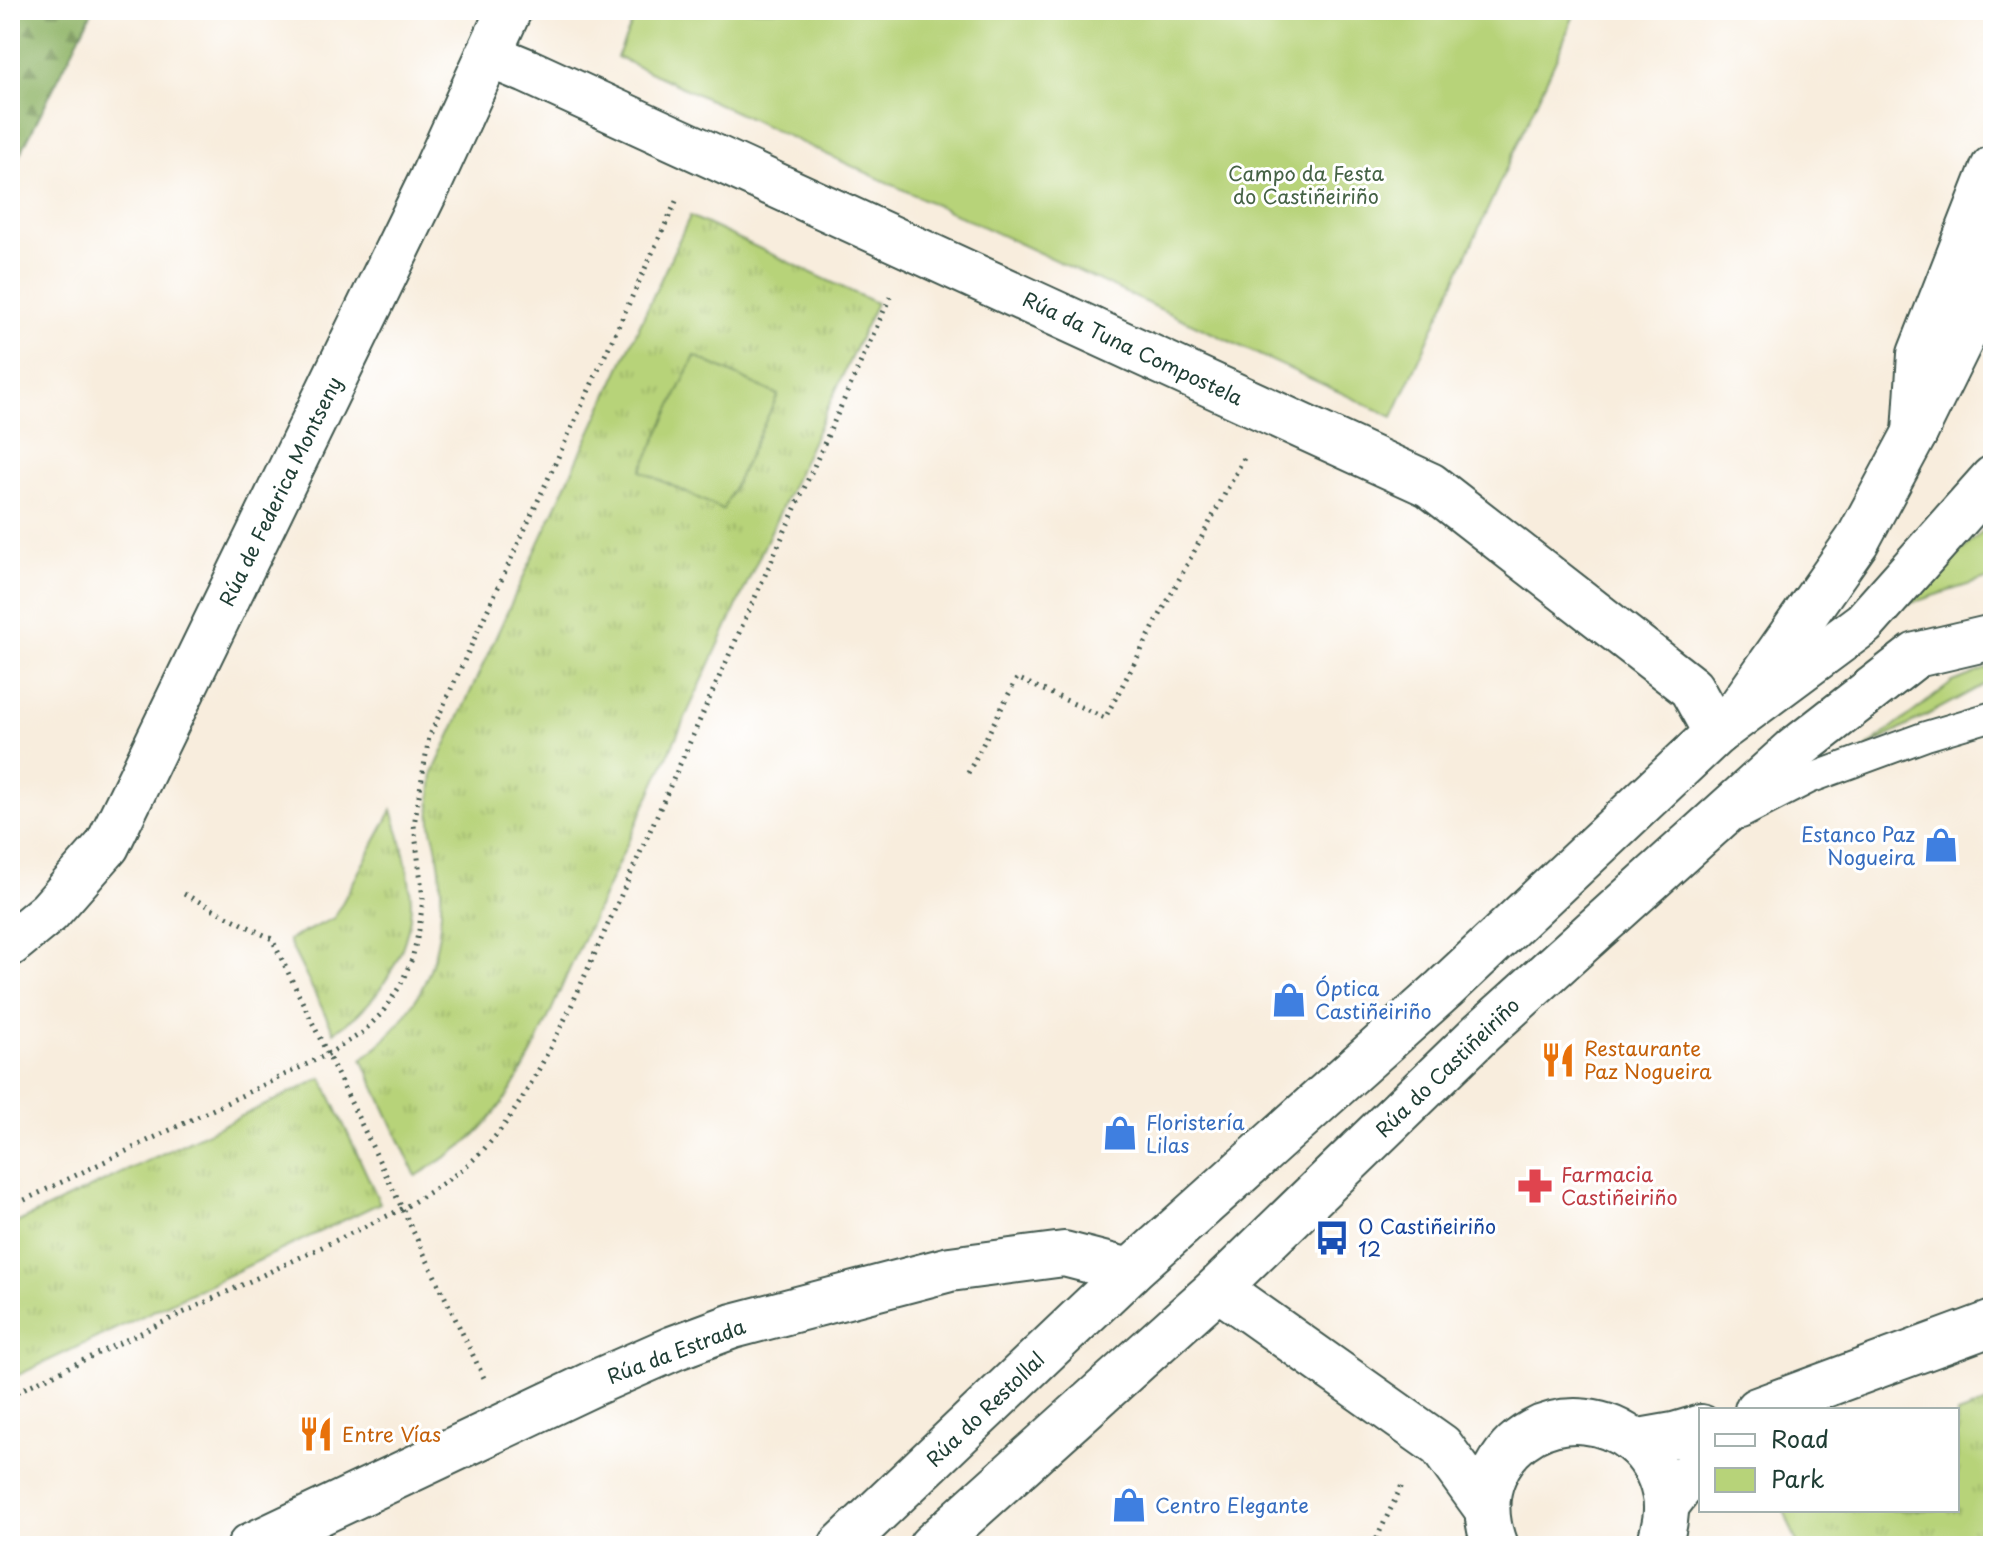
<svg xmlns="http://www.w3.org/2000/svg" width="2003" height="1556" font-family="'Playpen Sans',sans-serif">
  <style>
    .grass { fill: url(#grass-tufts); stroke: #6b8856; stroke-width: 2 }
    .forest { fill: url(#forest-firs); stroke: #58794e; stroke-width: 2 }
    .green { fill: #b7d379; stroke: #6b8856; stroke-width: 2 }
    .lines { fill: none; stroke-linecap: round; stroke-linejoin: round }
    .service-casing { stroke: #40574d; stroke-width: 32 }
    .minor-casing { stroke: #40574d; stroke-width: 48 }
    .primary-casing { stroke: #40574d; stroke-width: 48 }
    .trunk-casing { stroke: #40574d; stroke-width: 48 }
    .path { stroke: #40574d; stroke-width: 5; stroke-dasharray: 2 6; stroke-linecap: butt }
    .service { stroke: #fff; stroke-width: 28 }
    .minor { stroke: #fff; stroke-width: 44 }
    .primary { stroke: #fff; stroke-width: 44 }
    .trunk { stroke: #fff; stroke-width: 44 }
    .labels { text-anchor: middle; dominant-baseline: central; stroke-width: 6; stroke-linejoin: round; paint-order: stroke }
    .park-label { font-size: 20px; fill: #456245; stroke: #fff }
    .street-label { font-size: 20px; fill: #1f3d34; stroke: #fff }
    .shop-label { font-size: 20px; fill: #366cbe; stroke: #fff; text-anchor: start }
    .food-label { font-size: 20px; fill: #c56008; stroke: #fff; text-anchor: start }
    .health-label { font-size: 20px; fill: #be3a42; stroke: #fff; text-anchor: start }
    .transit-label { font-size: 20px; fill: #164399; stroke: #fff; text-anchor: start }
  </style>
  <defs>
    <pattern id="grass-tufts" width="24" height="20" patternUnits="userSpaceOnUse" patternTransform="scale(2)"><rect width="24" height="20" fill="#b7d379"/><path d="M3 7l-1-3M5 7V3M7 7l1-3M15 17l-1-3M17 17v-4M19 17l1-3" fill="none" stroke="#9db669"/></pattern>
    <pattern id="forest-firs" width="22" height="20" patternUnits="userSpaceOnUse" patternTransform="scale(2)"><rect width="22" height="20" fill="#91b569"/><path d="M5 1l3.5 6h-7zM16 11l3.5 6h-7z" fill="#769457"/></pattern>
  </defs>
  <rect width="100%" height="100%" fill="#fff"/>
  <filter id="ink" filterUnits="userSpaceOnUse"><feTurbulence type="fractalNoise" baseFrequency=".0125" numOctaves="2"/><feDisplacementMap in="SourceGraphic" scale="16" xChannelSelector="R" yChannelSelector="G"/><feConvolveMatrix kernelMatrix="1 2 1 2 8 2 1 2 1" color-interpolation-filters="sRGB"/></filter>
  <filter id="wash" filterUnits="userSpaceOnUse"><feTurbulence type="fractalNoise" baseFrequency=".006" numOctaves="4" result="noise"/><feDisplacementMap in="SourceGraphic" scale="32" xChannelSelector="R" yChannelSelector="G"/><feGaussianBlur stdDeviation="1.8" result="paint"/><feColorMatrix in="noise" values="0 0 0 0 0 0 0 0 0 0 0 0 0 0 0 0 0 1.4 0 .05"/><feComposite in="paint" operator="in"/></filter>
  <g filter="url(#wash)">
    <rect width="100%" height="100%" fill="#f8eddd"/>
    <!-- grass -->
    <g class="grass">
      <path d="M690 216 876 303 570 968C545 1024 522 1089 476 1134 458 1151 437 1163 416 1176L362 1059C419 1014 444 961 441 888 441 874 439 859 436 846 435 838 431 830 431 822 429 806 432 788 433 773Z"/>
      <path d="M392 810C401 838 410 872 411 902 411 942 388 986 359 1013 352 1020 342 1026 334 1032L288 940 334 918Z"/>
      <polygon points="322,1078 380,1203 10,1379 10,1226"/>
      <polygon points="1993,1401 1993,1546 1798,1546 1784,1510 1957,1510 1957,1414"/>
    </g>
    <!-- forest -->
    <polygon class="forest" points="10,10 93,10 10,174"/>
    <!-- green -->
    <g class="green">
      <polygon points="638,10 1563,10 1574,15 1557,57 1393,417 617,57"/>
      <polygon points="695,356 778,395 723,510 641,471"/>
      <polygon points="1993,521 1993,579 1983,580 1905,605"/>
      <polygon points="1993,666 1993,683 1983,685 1866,748 1953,682"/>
    </g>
  </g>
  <g filter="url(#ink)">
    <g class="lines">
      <!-- service casing -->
      <g class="service-casing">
        <polyline id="service" points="1741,814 1809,779 1926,736 1993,716"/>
      </g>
      <!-- minor casing -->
      <g class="minor-casing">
        <g id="minor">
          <polyline points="488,55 527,71 1430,485 1691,688 1716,733"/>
          <polyline points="1915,433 1920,354 1993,168"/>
          <polyline points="10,944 49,912 107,846 431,180 509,10"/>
          <polyline points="1218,1288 1441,1446 1486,1508"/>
          <polyline points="1757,1410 1993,1323"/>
          <polyline points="1634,1442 1674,1435 1701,1427"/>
          <polyline points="1666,1506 1701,1460"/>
          <polyline points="250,1546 592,1384 674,1348 733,1326 950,1269 1064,1254 1130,1271"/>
          <path d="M1495 1546C1486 1522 1484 1498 1494 1475 1529 1395 1645 1407 1664 1492 1669 1510 1664 1528 1659 1546"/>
        </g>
      </g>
      <!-- primary casing -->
      <g class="primary-casing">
        <g id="primary">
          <polyline points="841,1546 1130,1271 1444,989 1716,733 1864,623 1993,478"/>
          <polyline points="931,1546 1218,1288 1482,1032 1793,751 1916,655 1993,637"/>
        </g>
      </g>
      <!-- trunk casing -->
      <g class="trunk-casing">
        <polyline id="trunk" points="1716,733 1742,705 1857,541 1915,433 1980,301 1993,267"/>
      </g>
      <!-- path -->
      <g class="path">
        <polyline points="968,773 1017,678 1105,718 1244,458"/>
        <polyline points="184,894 272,939 484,1378"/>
        <polyline points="10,1207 328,1054 362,1033 382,1013 400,986 412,959 419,930 423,899 414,825 429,737 678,197"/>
        <path d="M10 1395 402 1209C426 1194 452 1179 473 1160 517 1119 542 1063 569 1011L891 295"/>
        <polyline points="1373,1546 1402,1485"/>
      </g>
      <!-- service -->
      <use href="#service" class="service"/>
      <!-- minor -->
      <use href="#minor" class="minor"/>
      <!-- primary -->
      <use href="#primary" class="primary"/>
      <!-- trunk -->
      <use href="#trunk" class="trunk"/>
    </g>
  </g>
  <!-- icons -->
  <defs>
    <g id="shop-bare" transform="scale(2.76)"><path d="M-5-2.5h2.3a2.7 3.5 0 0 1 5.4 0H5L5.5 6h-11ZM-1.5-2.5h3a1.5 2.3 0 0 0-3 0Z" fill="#3f7fe0" stroke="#fff" stroke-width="2.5" paint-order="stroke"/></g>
    <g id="restaurant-bare" transform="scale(2.76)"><path d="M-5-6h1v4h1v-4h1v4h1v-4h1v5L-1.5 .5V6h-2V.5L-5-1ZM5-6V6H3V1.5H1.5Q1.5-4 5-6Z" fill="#e8710a" stroke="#fff" stroke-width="2.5" paint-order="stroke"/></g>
    <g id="pharmacy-bare" transform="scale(2.76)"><path d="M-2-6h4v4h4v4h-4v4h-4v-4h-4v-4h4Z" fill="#e0444e" stroke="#fff" stroke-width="2.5" paint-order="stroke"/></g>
    <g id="bus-bare" transform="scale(2.76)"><path d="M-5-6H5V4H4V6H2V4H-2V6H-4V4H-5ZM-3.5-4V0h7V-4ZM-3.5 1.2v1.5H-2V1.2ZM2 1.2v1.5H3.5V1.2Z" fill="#1a4fb4" stroke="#fff" stroke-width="2.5" paint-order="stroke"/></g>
  </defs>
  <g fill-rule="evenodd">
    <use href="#shop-bare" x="1941" y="845"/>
    <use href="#shop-bare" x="1289" y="1000"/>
    <use href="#restaurant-bare" x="1558" y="1060"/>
    <use href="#shop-bare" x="1120" y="1133"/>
    <use href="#pharmacy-bare" x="1535" y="1186"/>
    <use href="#bus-bare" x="1332" y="1238"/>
    <use href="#restaurant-bare" x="316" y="1434"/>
    <use href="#shop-bare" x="1129" y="1505"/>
  </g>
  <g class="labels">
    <!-- park labels -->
    <g class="park-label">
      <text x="1306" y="173">Campo da Festa<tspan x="1306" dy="23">do Castiñeiriño</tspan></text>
    </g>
    <!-- street labels -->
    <g class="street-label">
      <text transform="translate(1133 348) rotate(25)">Rúa da Tuna Compostela</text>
      <text transform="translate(280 491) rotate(-64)">Rúa de Federica Montseny</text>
      <text transform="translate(1447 1067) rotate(-44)">Rúa do Castiñeiriño</text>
      <text transform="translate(676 1351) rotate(-21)">Rúa da Estrada</text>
      <text transform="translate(985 1409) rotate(-44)">Rúa do Restollal</text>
    </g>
    <!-- shop labels -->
    <g class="shop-label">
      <text x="1915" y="834" text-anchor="end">Estanco Paz<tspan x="1915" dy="23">Nogueira</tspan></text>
      <text x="1315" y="988">Óptica<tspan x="1315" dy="23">Castiñeiriño</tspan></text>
      <text x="1146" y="1122">Floristería<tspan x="1146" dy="23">Lilas</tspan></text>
      <text x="1155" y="1505">Centro Elegante</text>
    </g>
    <!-- food labels -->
    <g class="food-label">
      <text x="1584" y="1048">Restaurante<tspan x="1584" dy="23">Paz Nogueira</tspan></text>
      <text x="342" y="1434">Entre Vías</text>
    </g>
    <!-- health labels -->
    <g class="health-label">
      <text x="1561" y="1174">Farmacia<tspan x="1561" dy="23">Castiñeiriño</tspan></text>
    </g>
    <!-- transit labels -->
    <g class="transit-label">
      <text x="1358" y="1226">O Castiñeiriño<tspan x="1358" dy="23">12</tspan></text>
    </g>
  </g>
  <!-- margin -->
  <rect width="2003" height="1556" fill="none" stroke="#fff" stroke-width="40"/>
  <!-- legend -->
  <rect x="1699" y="1408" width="260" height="104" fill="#ffffff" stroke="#a5b1ae" stroke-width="2"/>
  <rect x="1715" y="1434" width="40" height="12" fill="#ffffff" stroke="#a5b1ae" stroke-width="2"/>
  <text x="1771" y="1448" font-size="24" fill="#1f3d34">Road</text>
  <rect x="1715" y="1468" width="40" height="24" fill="#b7d379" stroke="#a5b1ae" stroke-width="2"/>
  <text x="1771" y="1488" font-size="24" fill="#1f3d34">Park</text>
</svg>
